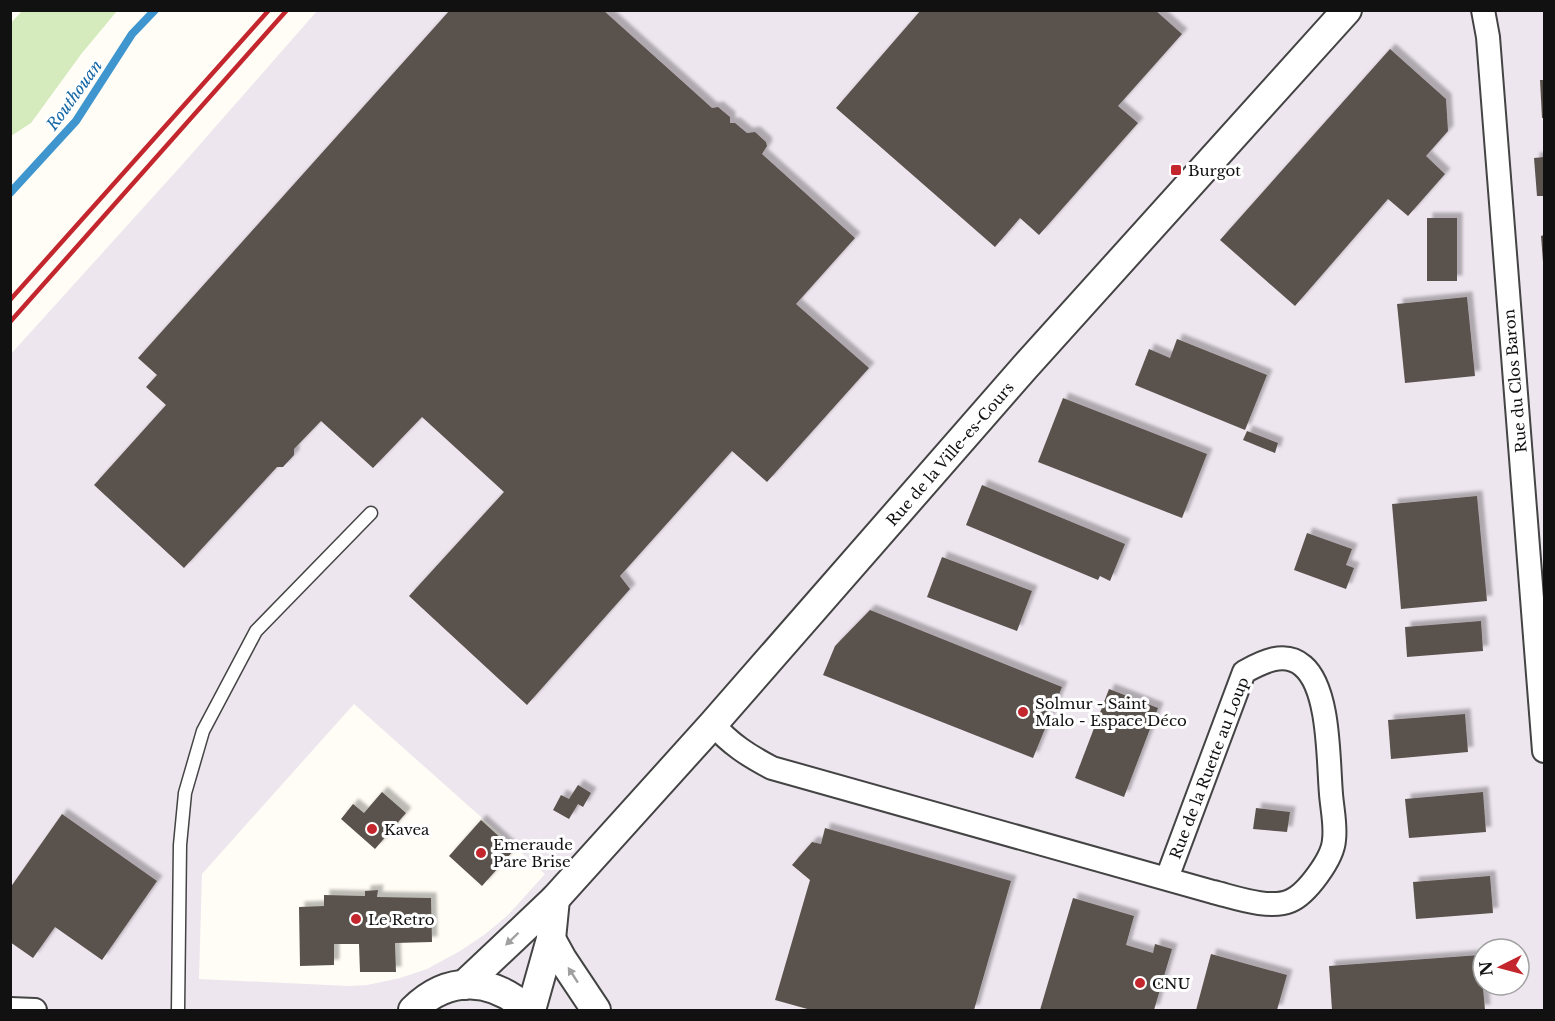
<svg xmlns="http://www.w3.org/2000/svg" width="1555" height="1021" font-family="'Libre Baskerville',serif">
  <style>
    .industrial { fill: #eee6ef; fill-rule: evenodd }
    .green { fill: #d5ebbd }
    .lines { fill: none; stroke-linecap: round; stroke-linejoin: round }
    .stream { stroke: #3f96cf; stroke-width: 8 }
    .building { fill: #5a524d; filter: url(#shadow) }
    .service-casing { stroke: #444; stroke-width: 15 }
    .minor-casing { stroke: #444; stroke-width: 26 }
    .tertiary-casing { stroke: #444; stroke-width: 32 }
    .service { stroke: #fff; stroke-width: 12 }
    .minor { stroke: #fff; stroke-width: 22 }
    .tertiary { stroke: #fff; stroke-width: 28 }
    .rail { stroke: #c4262e; stroke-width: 4.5 }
    .oneway { fill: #a0a0a0 }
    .poi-dot { fill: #c4262e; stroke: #fff; stroke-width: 2 }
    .labels { text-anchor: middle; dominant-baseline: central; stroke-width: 6; stroke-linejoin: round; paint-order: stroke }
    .poi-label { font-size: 15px; fill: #111; stroke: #fff; text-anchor: start }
    .street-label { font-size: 15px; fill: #111; stroke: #fff }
    .water-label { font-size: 16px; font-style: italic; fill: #1768a6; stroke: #fff }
  </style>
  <defs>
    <filter id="shadow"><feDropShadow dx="5.5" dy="-5.5" stdDeviation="1.5" flood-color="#0004"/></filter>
  </defs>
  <rect width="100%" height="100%" fill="#fffdf5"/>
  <!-- industrial -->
  <path class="industrial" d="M317 11H1544V990L1543 1010H11L10 355 181 166ZM354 704 545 874 508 915 484 935 460 951 427 969 400 978 367 985 349 986 199 979 202 874ZM1483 949H1519V985H1483Z"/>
  <!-- green -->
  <polygon class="green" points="22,11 117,11 82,53 31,123 11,136 11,23"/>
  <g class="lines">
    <!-- stream -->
    <polyline class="stream" points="10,193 76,121 132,34 155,10"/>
  </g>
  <!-- building -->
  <g class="building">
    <polygon points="450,10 603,10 712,108 718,107 730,117 730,123 735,123 747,133 755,132 766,142 767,146 762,154 855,238 796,304 869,368 767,482 732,451 620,576 630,589 527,705 409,596 504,492 422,417 373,468 321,421 294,449 294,455 283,467 277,467 184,568 94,485 166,405 146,387 157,375 138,358"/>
    <polygon points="921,10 1155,10 1182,34 1118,106 1138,123 1039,235 1020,218 995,247 836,108"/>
    <polygon points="1390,49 1446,99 1448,131 1426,156 1445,174 1408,216 1388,199 1295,306 1220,240"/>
    <polygon points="1540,80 1544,80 1544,118 1542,118"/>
    <polygon points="1544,157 1544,196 1537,196 1534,158"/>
    <rect x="1427" y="218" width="30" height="63"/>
    <polygon points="1544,235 1544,262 1543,262 1541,236"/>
    <polygon points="1467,297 1475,376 1405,383 1397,304"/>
    <polygon points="1177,339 1267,375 1245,430 1135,385 1149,349 1170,358"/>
    <polygon points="1063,398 1207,454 1182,518 1038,462"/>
    <polygon points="1247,431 1278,443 1275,453 1243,440"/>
    <polygon points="982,485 1125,544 1110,581 1100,576 1098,580 966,525"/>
    <polygon points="1477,496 1487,601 1401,609 1392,504"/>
    <polygon points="1307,533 1352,549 1346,565 1354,568 1346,589 1294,570"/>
    <polygon points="942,557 1032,591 1017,631 927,597"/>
    <polygon points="870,610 1062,687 1033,758 823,675 835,646"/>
    <polygon points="1481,621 1483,651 1407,657 1405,627"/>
    <polygon points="1109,689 1158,708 1124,797 1075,778"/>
    <polygon points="1465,714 1468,752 1391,759 1388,720"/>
    <polygon points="578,785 591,793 583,807 578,804 569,819 553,810 561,795 569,799"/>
    <polygon points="382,792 406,813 375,849 341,819 353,804 364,813"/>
    <polygon points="1483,792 1486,832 1409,838 1405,799"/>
    <polygon points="1256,808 1290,812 1287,832 1253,829"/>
    <polygon points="62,814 157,881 102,960 55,927 33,958 10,942 10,888"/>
    <polygon points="481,820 514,850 482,886 449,856"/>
    <polygon points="825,828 1011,881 974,1010 811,1010 775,1000 810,880 792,865 812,842 821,844"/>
    <polygon points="1490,876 1493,913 1416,919 1413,882"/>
    <polygon points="378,890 377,897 431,898 432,942 395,943 396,972 360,972 359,944 334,944 334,965 300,966 299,907 324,906 324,895 365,896 365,891"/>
    <polygon points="1073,898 1134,916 1126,945 1153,953 1155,944 1172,949 1154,1010 1040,1010"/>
    <polygon points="1211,954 1287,975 1277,1010 1196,1010"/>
    <polygon points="1480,955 1485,1010 1332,1010 1329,966"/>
  </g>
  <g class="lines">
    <!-- service casing -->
    <g class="service-casing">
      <polyline id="service" points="178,1010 180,845 185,793 203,731 256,631 371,513"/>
    </g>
    <!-- minor casing -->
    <g class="minor-casing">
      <g id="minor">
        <polyline points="1483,10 1488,37 1544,751"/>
        <path d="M713 724C730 744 749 756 772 768L1213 892C1234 897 1269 910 1290 901 1307 894 1333 858 1334 840 1336 825 1332 808 1331 794 1328 760 1330 689 1303 666 1285 650 1262 662 1244 672L1167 878"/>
        <polyline points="10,1009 35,1010"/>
      </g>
    </g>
    <!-- tertiary casing -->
    <g class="tertiary-casing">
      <g id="tertiary">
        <polyline points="551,939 562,959 596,1010"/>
        <polyline points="464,985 555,899 713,724 1025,367 1347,10"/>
        <path d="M413 1010C448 975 492 977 528 1010"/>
        <polyline points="531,1010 551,939 555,899"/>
      </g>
    </g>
    <!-- service -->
    <use href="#service" class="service"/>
    <!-- minor -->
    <use href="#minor" class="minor"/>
    <!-- tertiary -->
    <use href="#tertiary" class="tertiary"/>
    <!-- rail -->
    <g class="rail">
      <polyline points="10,300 269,10"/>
      <polyline points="10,322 287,10"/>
    </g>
  </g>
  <!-- one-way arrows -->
  <defs><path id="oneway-solid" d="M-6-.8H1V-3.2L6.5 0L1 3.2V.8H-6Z" transform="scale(1.5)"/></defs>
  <g class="oneway">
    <use href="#oneway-solid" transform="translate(512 939) rotate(136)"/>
    <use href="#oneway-solid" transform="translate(573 975) rotate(-123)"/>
  </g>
  <!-- markers -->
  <g class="poi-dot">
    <rect x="1170" y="164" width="12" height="12" rx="3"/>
    <circle cx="1023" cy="712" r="6"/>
    <circle cx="372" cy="829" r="6"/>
    <circle cx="481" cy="853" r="6"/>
    <circle cx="356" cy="919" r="6"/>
    <circle cx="1140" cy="983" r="6"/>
  </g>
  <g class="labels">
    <!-- poi labels -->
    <g class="poi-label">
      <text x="1188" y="170">Burgot</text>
      <text x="1035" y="703">Solmur - Saint<tspan x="1035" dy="17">Malo - Espace Déco</tspan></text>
      <text x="384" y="829">Kavea</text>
      <text x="493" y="844">Emeraude<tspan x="493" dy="17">Pare Brise</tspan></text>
      <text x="368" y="919">Le Retro</text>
      <text x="1152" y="983">CNU</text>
    </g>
    <!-- street labels -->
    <g class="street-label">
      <text transform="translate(1515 381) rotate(-95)">Rue du Clos Baron</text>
      <text transform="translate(950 454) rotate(-49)">Rue de la Ville-es-Cours</text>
      <text transform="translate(1209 768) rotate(-69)">Rue de la Ruette au Loup</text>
    </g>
    <!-- water labels -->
    <g class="water-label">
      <text transform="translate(74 95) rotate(-54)">Routhouan</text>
    </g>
  </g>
  <!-- border -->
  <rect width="1555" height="1021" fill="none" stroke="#111111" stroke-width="24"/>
  <!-- north arrow -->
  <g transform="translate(1501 967) rotate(264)"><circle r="28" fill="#ffffff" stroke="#a0a0a0" stroke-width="1.5"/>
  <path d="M0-4.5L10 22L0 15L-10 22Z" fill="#c4262e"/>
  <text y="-9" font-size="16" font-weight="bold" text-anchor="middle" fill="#111111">N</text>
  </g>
</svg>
